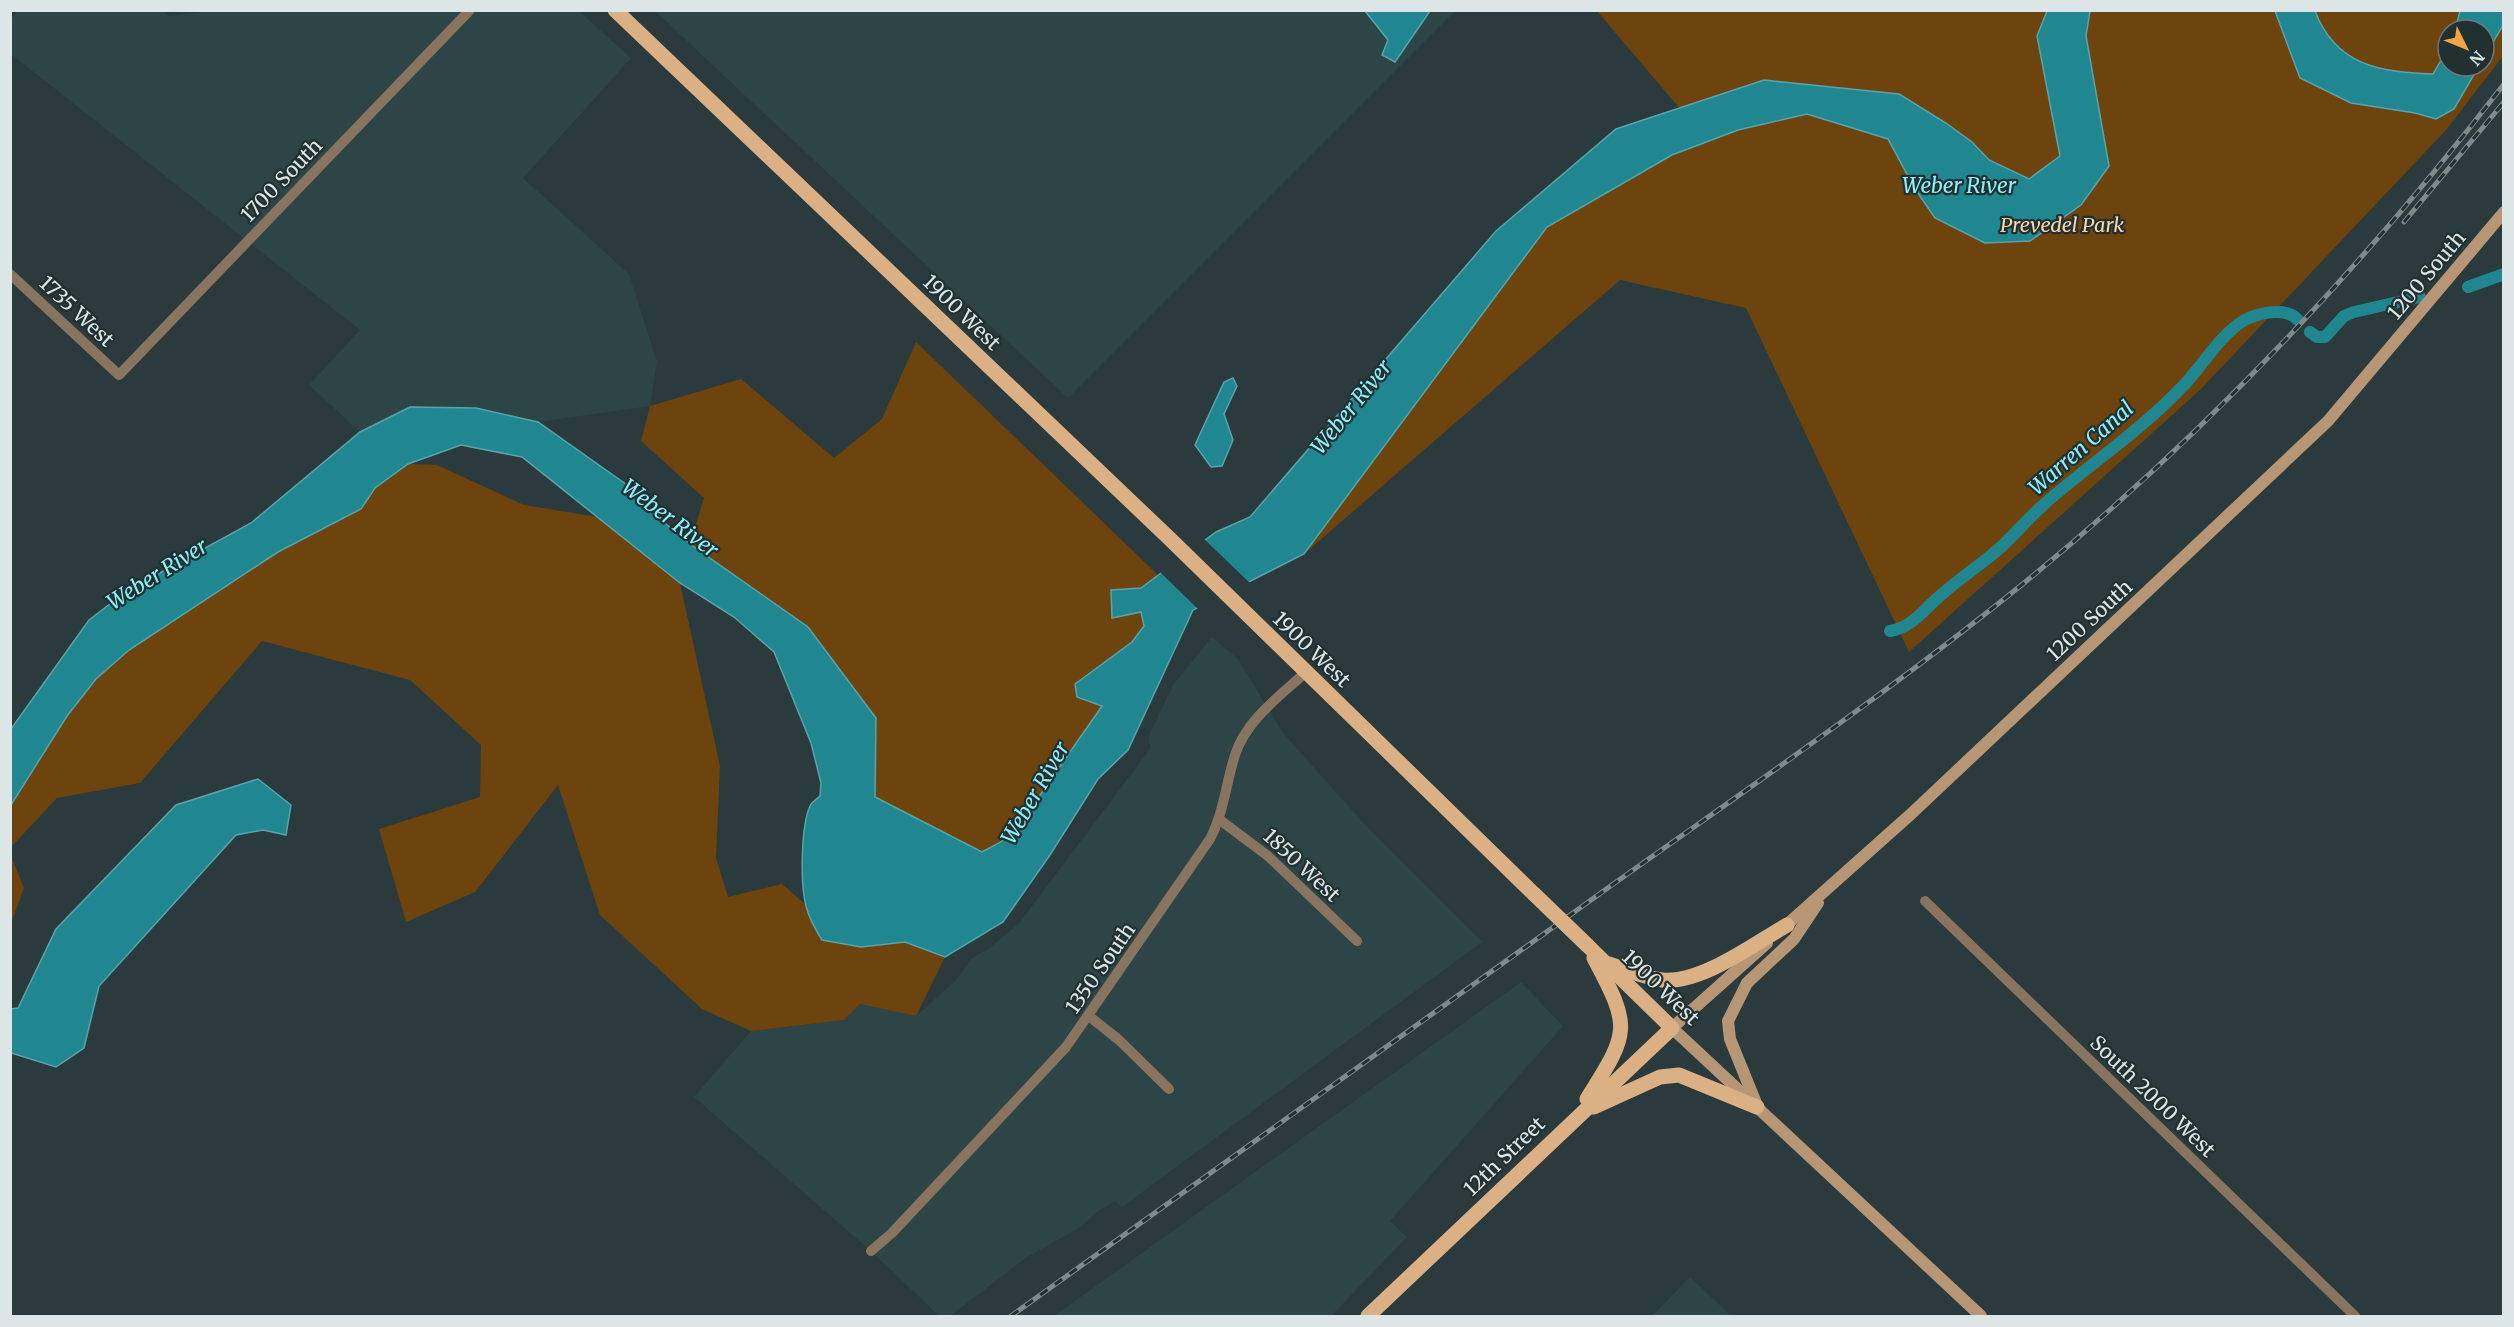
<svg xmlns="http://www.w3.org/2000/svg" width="2514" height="1327" font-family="Merriweather,serif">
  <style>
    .built { fill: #2e4547 }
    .green { fill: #6d440e; fill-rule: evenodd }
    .water { fill: #208791; stroke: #59a4ab; stroke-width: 1.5 }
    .pier { fill: #2b3a3c }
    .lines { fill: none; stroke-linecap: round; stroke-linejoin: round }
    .canal { stroke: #208791; stroke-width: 12 }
    .street { stroke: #89745f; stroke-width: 10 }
    .secondary { stroke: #b69674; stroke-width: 12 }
    .primary { stroke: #dab084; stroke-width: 15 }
    .rail-casing { stroke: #7e8a8c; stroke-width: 5 }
    .rail { stroke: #213031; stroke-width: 3; stroke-dasharray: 9; stroke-linecap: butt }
    .primary-bridge { stroke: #dab084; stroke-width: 15 }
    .labels { text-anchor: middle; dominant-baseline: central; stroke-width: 4.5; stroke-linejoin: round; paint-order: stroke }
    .street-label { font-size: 20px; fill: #dde6e7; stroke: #213031 }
    .park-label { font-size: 20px; font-style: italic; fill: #fed5ab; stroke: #213031 }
    .water-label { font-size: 21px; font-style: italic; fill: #8df1fc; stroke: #213031 }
  </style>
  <rect width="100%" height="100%" fill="#2b3a3c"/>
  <!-- built -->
  <g class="built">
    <polygon points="19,10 161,10 169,16 222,10 579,11 631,58 523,178 629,274 657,362 650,406 538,422 476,408 410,407 360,432 309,385 360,330 11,54 10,20"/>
    <polygon points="655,11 1455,11 1068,398"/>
    <polygon points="1212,637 1238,659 1283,733 1368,828 1482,942 1122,1207 1115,1201 1101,1209 1079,1228 1027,1257 950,1316 939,1316 871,1251 694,1097 751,1031 844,1020 860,1004 916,1016 955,981 972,958 990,948 1020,922 1150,749 1149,735 1173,685"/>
    <polygon points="1521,982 1563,1026 1390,1221 1407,1237 1331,1316 1054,1316"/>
    <polygon points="1690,1277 1731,1316 1652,1316"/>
  </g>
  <!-- green -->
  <g class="green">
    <path d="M1597 11H2503V56L2446 130 2201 389 1909 652 1746 308 1620 280 1304 554 1547 227 1672 156 1699 145 1684 109 1681 110ZM2448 30H2484V66H2448Z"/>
    <polygon points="916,342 1159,576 1141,588 1144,626 1132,642 1075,684 1102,705 1031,808 1001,843 982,852 875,797 876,718 808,627 690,544 704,498 641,441 650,406 741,379 834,458 882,419"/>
    <polygon points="408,464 437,465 524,505 598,517 680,583 720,766 716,858 728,897 782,884 805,904 812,923 861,947 905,941 945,957 916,1016 860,1004 844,1020 751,1031 702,1009 600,915 558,785 475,892 406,922 379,829 480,797 481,745 410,680 262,641 140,783 57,798 11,847 11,805 67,716 96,679 129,650 278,552 361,509 375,488"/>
    <polygon points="10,854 24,888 11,923 10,923"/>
  </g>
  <!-- water -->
  <g class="water">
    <polygon points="1365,11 1430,11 1395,62 1382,55 1388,40"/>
    <path d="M2047 11H2090L2086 36 2109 166 2081 205 2030 241 1985 243 1935 218 1915 189 1888 139 1807 114 1738 130 1672 155 1547 227 1304 554 1193 610 1128 750 1098 779 1050 855 1003 922 945 957 905 942 861 947 822 940C815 929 809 918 806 906 800 884 801 826 810 806 812 802 817 799 820 796L821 783 811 743 774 652 734 617 680 583 522 457 461 445 408 464 375 488 361 509 278 552 129 650 96 679 67 716 11 805V729L89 620 127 591 251 523 360 432 410 407 476 408 538 422 637 492 648 509 690 544 808 627 876 718 875 797 982 852 1001 842 1031 808 1102 706 1077 697 1075 684 1132 642 1144 626 1141 612 1112 618 1111 590 1141 588 1216 532 1250 517 1496 231 1616 129 1764 80 1899 94 1946 123 1972 142 1989 160 2029 179 2060 156 2037 36Z"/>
    <path d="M2275 11H2315C2336 66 2380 72 2433 74L2448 48V66H2479L2454 109 2436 119 2415 113 2351 103 2300 78Z"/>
    <polygon points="2460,11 2503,11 2503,25 2484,58 2484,30 2455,30"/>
    <polygon points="1233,378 1237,386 1224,414 1233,440 1222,466 1211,467 1195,445 1224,382"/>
    <polygon points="258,779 291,805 286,835 263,830 236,835 99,986 84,1048 56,1067 11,1053 11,1009 18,1008 56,929 176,805"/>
  </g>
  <!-- pier -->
  <polygon class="pier" points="1203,538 1251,584 1199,610 1160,572"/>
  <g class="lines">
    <!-- canal -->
    <g class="canal">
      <polyline points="2468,287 2504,274"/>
      <polyline points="2310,332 2317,337 2325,337 2344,316 2354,312 2420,297"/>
      <path d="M1890 631C1913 627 1924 609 1941 595 1960 578 1982 564 2001 547 2018 531 2032 514 2050 499 2093 462 2142 429 2181 388 2202 367 2218 337 2243 321 2257 313 2286 306 2298 320"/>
    </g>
    <!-- street -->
    <g class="street">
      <polyline points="10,274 119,375 470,10"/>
      <polyline points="1220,820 1268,856 1357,941"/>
      <polyline points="1925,901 2355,1316"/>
      <polyline points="1089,1016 1119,1040 1169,1089"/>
      <path d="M871 1251 892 1233 1066 1047 1210 839C1224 812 1226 783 1235 755 1246 720 1280 696 1306 672"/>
    </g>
    <!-- secondary -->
    <g class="secondary">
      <polyline points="1782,929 1911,814 2328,421 2504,212"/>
      <polyline points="1767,943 1672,1028 1981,1316"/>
      <polyline points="1756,1103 1730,1039 1728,1021 1747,983 1794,939 1818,903"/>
    </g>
    <!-- primary -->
    <g class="primary">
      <polyline points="615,10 1170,539 1534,894"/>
      <path d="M1609 964C1625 969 1645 978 1662 980 1701 984 1754 944 1787 925"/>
      <path d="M1587 1099C1629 1032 1632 1029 1594 958"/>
      <polyline points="1594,1107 1660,1077 1679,1075 1757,1107"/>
      <polyline points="1368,1316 1672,1028 1587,945"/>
    </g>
    <!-- rail casing -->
    <g class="rail-casing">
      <g id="rail">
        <polyline points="2404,222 2504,102"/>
        <path d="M1011 1316C1206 1176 1402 1036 1598 895 1741 793 1887 694 2024 583 2203 437 2363 267 2504 84"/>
      </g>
    </g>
    <!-- rail -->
    <use href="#rail" class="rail"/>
    <!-- primary-bridge -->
    <polyline class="primary-bridge" points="1534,894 1587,945"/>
  </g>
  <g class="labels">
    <!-- street labels -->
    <g class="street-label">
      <text transform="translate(281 180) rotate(-46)">1700 South</text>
      <text transform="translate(2426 275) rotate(-50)">1200 South</text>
      <text transform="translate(77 311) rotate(43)">1735 West</text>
      <text transform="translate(962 312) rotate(44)">1900 West</text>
      <text transform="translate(2089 620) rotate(-43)">1200 South</text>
      <text transform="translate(1312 649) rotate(44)">1900 West</text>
      <text transform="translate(1302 865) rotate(43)">1850 West</text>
      <text transform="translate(1100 968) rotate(-55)">1350 South</text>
      <text transform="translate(1661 987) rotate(44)">1900 West</text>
      <text transform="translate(2153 1096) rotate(44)">South 2000 West</text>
      <text transform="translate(1504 1156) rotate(-44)">12th Street</text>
    </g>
    <!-- park labels -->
    <g class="park-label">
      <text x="2062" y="224">Prevedel Park</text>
    </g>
    <!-- water labels -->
    <g class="water-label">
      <text x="1959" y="185">Weber River</text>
      <text transform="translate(1351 407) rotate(-51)">Weber River</text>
      <text transform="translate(2081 448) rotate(-41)">Warren Canal</text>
      <text transform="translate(670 518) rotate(37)">Weber River</text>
      <text transform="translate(157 574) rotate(-32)">Weber River</text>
      <text transform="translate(1035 793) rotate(-60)">Weber River</text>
    </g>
  </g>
  <!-- border -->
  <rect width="2514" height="1327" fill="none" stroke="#dde6e7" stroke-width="24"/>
  <!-- north arrow -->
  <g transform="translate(2466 48) rotate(133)"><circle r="28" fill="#213031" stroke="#6c797a" stroke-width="1.5"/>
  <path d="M0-4.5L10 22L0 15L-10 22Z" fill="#f4a443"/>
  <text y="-9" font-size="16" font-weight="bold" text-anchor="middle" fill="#dde6e7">N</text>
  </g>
</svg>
